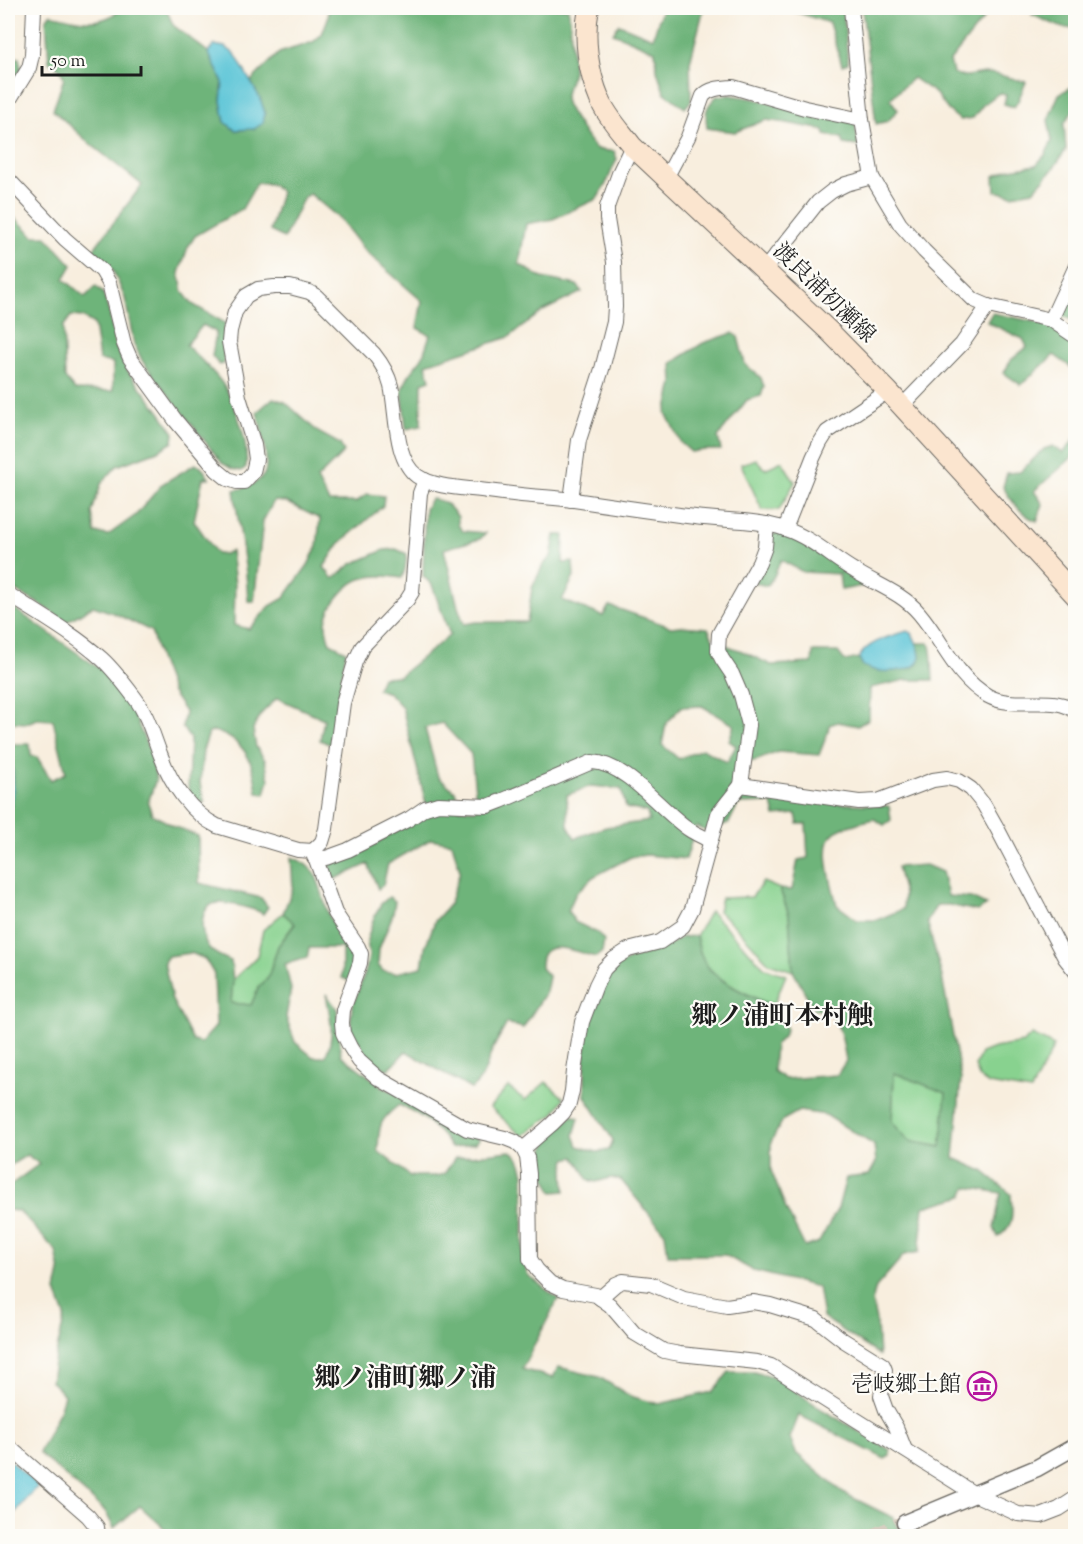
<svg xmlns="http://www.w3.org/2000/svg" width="1083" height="1544" font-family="'Sorts Mill Goudy','Noto Serif JP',serif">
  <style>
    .green { fill: #88d28f; stroke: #527756; stroke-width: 1.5 }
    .forest { fill: #6eb47a; stroke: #45684b; stroke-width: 1.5; fill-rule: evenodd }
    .water { fill: #5bc5d7; stroke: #3c707a; stroke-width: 1.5 }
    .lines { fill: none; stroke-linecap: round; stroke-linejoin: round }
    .tertiary-tunnel { stroke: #d7cec1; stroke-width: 16; stroke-dasharray: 16 8; stroke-linecap: butt }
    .minor-casing { stroke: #696660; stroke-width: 16 }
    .tertiary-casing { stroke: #696660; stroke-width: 19 }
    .secondary-casing { stroke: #696660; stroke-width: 22 }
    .minor { stroke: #fff; stroke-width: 14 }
    .tertiary { stroke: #fff; stroke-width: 16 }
    .secondary { stroke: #fbe5cf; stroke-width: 20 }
    .labels { text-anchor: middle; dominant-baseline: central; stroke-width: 4.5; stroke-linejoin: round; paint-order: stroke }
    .street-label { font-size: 22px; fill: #1c1c1c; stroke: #fdfcf7 }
    .poi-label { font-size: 22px; fill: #1c1c1c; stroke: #fdfcf7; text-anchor: end }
    .quarter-label { font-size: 26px; font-weight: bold; fill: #1c1c1c; stroke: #fdfcf7 }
  </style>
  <rect width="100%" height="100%" fill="#fdfcf7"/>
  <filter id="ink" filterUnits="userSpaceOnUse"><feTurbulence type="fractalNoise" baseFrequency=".0167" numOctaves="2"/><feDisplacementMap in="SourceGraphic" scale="12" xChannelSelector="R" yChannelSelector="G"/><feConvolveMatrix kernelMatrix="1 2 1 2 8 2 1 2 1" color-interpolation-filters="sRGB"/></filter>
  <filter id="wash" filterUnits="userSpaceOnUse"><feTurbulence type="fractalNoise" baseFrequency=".008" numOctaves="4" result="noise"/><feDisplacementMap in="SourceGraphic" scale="24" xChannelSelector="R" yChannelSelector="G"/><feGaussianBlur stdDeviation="1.35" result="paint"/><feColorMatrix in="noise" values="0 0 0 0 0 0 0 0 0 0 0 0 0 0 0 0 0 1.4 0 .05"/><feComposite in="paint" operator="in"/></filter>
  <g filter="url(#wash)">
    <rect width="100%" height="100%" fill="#f8eede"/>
    <!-- green -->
    <g class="green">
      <polygon points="756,459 765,469 782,461 795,482 779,510 762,510 741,464"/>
      <polygon points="763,882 780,889 789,915 793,971 769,963 737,928 718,911 721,898 752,897"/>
      <path d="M710 911 765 968 786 975 773 1006C752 996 718 983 705 963 700 956 698 945 696 936Z"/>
      <polygon points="283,913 295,923 278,946 268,978 259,987 251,1005 231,1003 233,980 257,956 263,930"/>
      <polygon points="1032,1035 1054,1046 1031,1091 989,1084 979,1077 975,1066 981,1053 994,1048 1023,1043"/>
      <polygon points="894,1072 947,1093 942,1147 909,1141 892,1122"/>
      <polygon points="546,1082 564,1098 554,1114 522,1136 490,1107 508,1087 525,1100"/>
    </g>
    <!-- forest -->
    <g class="forest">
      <path d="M127 8H166L173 25 208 52 223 82 221 101 225 122 235 130 254 129 265 112 251 81 279 53 313 42 322 34 328 18 329 8H568L570 20 573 71C571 82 562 91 566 103 567 108 592 146 595 148 600 151 608 151 614 151L617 159 605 186 597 199 553 219 526 224 519 264 542 278 577 285 582 292 543 311 509 337 426 364 430 380 422 383 421 426 406 429 402 389 411 372 422 358 430 335 417 328 422 301 365 251 340 219 310 194 304 197 284 238 270 231 281 192 271 184 257 183 242 209 195 236 188 247 179 273 183 292 192 304 225 323 224 335V364L219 365 212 356 216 332 203 325 186 345C198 357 212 369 222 383 236 403 249 443 246 467L241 471 232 469 222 463 143 362 134 344 125 298 112 268 93 250 142 185 88 142 53 110 64 78 60 69 49 62 46 20 50 14C71 18 89 26 109 17 115 14 120 10 127 8Z"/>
      <polygon points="660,8 704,8 690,62 691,101 685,108 664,92 657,70 655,51 613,33 619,24 653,38 662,9"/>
      <polygon points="784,8 843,8 848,63 842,65 829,23"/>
      <path d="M862 8H992L950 61 953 73C969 80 972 73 987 73 1000 74 1013 79 1026 82L1018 101 1014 107 1004 104 1006 95 999 93 983 105 973 118 960 120 948 110 936 94 913 78 890 99 898 110 888 121 876 124Z"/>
      <polygon points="1039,8 1075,8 1075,28 1063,28 1032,15"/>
      <polygon points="14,57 19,58 21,68 10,85 8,86 8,58"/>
      <polygon points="1075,85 1075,108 1064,124 1066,150 1053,169 1033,191 1012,195 995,191 994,176 1010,169 1036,165 1045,155 1052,141 1048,120 1059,94"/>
      <path d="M730 95 750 98 855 122 858 146 844 144 842 138 825 135 824 130 787 123 766 120 735 132 707 128C705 112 705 107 717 96Z"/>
      <path d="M8 207 13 216 34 236H46L72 265 64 279 85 297 96 286 103 293 110 316 115 344 126 369 160 412 174 433 173 442 158 451 117 466 101 484 92 512 95 533 108 535 136 515 162 484 195 464 201 466 209 478H203L194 521 217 554H225L231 551 235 584 234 625 249 629 270 606 284 598 308 565 317 546 320 519 286 502 274 501 263 521 254 602 248 601 246 573 234 490C244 489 256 484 263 476 272 464 260 426 257 412L273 398 285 402 318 432 340 444 344 452 317 479 329 502H356L367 494 384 496 383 506 339 544 324 567 333 579 352 564 384 550 396 549 407 554 405 569 402 578C390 576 376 575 364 578 348 581 326 608 326 624 326 630 328 637 330 643L346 651 331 745 320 740 324 719 277 698 261 714 253 729 256 747 265 760 269 780 265 794 257 793C254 762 246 741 214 731L209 733 203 750 200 783 204 803 195 800 188 789 190 739 182 727 185 712 172 693 159 658 151 631 116 614 93 606 66 622 43 606 8 586ZM71 316 82 317 94 324 99 360 113 363V391L75 390 65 378 63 327Z"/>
      <polygon points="1075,282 1075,321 1062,316"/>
      <polygon points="992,313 1051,325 1075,342 1075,370 1054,355 1021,385 1004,373 1011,360 1027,347 1023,339 987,322"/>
      <polygon points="733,333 738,337 745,364 761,378 764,387 761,396 747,400 718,437 721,450 705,450 691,452 681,443 666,413 673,383 672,363 703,343"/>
      <path d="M1075 439V455L1034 491 1043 504 1037 521C1022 516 1011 501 1003 487L1007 473 1020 472 1044 449 1053 446 1063 453Z"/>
      <path d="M431 499C446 500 449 506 458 517V525L463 531 486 533 480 539 444 549 458 607 464 624 477 622H527L532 588 543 565 551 557 555 535H564L563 563 573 562 574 577 562 600 603 616 609 606 616 608 671 627 680 626 708 628 714 641 742 651 771 665 812 663 813 652H838L845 661 859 658 863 666C876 668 918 678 920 657 920 653 918 647 917 643H929C933 652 932 669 933 680H906L870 688 869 719 858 726 838 722 829 725 828 732 819 755 778 752 755 761 741 760 736 786 834 803 889 806 891 820 884 825 874 819C863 822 842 826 834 833 819 845 833 889 837 905L857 920H877L903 909 904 894 897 867 926 865 942 872 948 896 971 898 986 905 977 911 949 905H937L927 921 942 977 961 1079 954 1158 983 1171 1011 1194C1012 1214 1016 1224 998 1237L994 1228 1001 1193 967 1187 963 1196 924 1207 919 1252 904 1255 876 1287 872 1302 877 1325 879 1355 823 1317 818 1287 754 1271 725 1255H668L665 1233 621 1180 610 1178 596 1182 588 1180 581 1166 574 1157 566 1159 564 1169 565 1191 553 1192C549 1184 542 1174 541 1165 540 1144 559 1128 572 1115L579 1118 574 1135 578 1146 597 1152 609 1150 613 1140 585 1096V1054L588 1029 609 976 616 967 630 959 667 946 682 937 696 936C698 945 700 956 705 963 718 984 759 1000 781 1010L786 1030 782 1038 775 1045 773 1071 785 1079 837 1075 846 1061C843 1041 841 1027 829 1011L814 1009 793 971 789 915 780 889 792 890 798 860 808 858 806 824H798L796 814 775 816 772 803 738 804 729 823 706 831 696 826 686 859 647 855 631 857 593 877 576 893 568 911 575 922 598 933 604 940 602 952 596 957C582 954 548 938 542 957 541 961 541 964 541 968L549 977 546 992 523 1028 507 1023C502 1033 495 1043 491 1053 486 1068 484 1079 471 1089L406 1051 388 1070 369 1059 350 1027 352 1007 366 970 369 956 367 940 373 920 381 904 389 897 395 901 393 914 379 949 378 965 383 971 396 973 422 967 425 948 435 921 449 905 460 871 452 843 431 839 388 864 383 885 378 889 368 864 333 880 329 869 331 863 363 851 428 812 402 707 389 693 377 689 382 677 399 676 450 635 432 585 423 576 425 509ZM702 706 734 725 729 741 736 746 727 762 702 749 679 759 662 745 666 724 681 707ZM442 723 471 754 477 809H460L455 791 438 777 425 728ZM591 786 621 789 626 808 647 812 649 821 606 827 575 838 568 826 567 795ZM894 1073 946 1093 941 1147 909 1141 892 1122ZM799 1111 826 1115 874 1145 876 1162 869 1175 846 1178 838 1208 819 1242 805 1247 786 1209 771 1170V1142L783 1120Z"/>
      <polygon points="777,532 809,545 861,579 863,586 841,590 839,574 803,572 781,560 774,576 767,586 755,583 771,535"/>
      <path d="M8 604 107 674 131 708 150 752 156 779 148 803 152 814 174 826 198 836 199 883 261 898 268 907 263 914 258 911C248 908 220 899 211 905 198 913 201 939 210 949 214 954 224 958 231 961L233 980 231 1003 251 1005 259 987 268 978 278 946 295 924 283 913 293 888 291 857C327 869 317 897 333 923 339 932 347 941 354 950L353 964 350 981 342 978V948H309L307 958 285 964 291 989 286 1017 295 1042 313 1057H325C336 1034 330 1018 326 994L337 1009 341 1055 383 1087 417 1104 479 1139 476 1143 451 1148C438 1127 422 1114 399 1105 378 1121 379 1126 378 1151L410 1176H436L444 1174 455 1158 509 1151C520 1155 522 1165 524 1175L523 1260 528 1275 558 1299 522 1369 553 1378 558 1367 599 1377 630 1396 659 1404 712 1392 729 1372H754L778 1379 823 1410 890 1450V1456L885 1459 799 1415 790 1438 796 1453 843 1493 892 1517 904 1536H173L140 1506 114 1528 105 1511 39 1453 59 1412 64 1395 51 1381 54 1362 65 1316 56 1291 60 1272 56 1251 19 1211 8 1210V1187L39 1164 27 1155 8 1167V812C18 793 12 765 10 744H30L31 756 37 757 51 780 66 773 53 720 37 719 27 723 8 722ZM191 953 205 959 214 974 216 1026 201 1043 193 1041 172 1000 164 962 168 956Z"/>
    </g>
    <!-- water -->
    <g class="water">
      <polygon points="214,45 225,47 235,54 260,98 265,113 263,123 254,129 235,130 225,122 221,101 223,82 208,52"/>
      <path d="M907 631 912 633C915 640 920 649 920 657 918 672 889 672 877 671 873 670 868 668 863 666L859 658C866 642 891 636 907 631Z"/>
      <path d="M8 744H10C11 764 18 795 8 812Z"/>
      <polygon points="8,1459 38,1486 8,1521"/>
    </g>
  </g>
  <g filter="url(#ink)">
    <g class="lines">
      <!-- tertiary-tunnel -->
      <polyline class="tertiary-tunnel" points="874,1536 905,1523"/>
      <!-- minor casing -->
      <g class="minor-casing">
        <g id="minor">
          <polyline points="851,8 862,120 872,177 900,224 924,251 974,300 988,306 1051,320 1076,337"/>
          <polyline points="8,102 29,68 32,55 34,8"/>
          <path d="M666 178 688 137 703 96C710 88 722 88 733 87L805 108 862 120"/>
          <path d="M8 179 65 239 102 271 109 283 124 344 130 358 176 421 217 470 228 479 237 482H244L253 472 256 459 254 445 239 397 229 342 230 331 235 312 246 296 258 289 274 287H290L309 292 316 296 374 354C382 364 388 374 391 386 397 412 394 459 417 476 434 488 468 488 488 491 516 495 545 497 574 500 614 506 655 512 695 517 725 521 757 519 785 529 812 538 831 557 855 571 877 585 902 593 919 613 943 641 955 677 988 696 1015 711 1056 693 1076 712"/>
          <polyline points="764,270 818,202 832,191 846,184 872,177"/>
          <polyline points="1051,320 1076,266"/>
          <polyline points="902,406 962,344 988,306"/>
          <polyline points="571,500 579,440 602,369 614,322 615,307 614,262 607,219 607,207 620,171 632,146"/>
          <polyline points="785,529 813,458 820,443 827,432 888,391"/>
          <path d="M8 594C39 614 74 634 102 659 113 669 126 686 135 698 148 715 153 736 161 756 171 784 191 813 217 826L298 850 313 851 322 842 326 829 343 703 355 662 362 647 407 600 412 592 420 493 425 480"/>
          <polyline points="741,785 859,802 878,801 933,780 947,778 959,781 971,789 984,805 997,828 1065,958 1076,972"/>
          <polyline points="313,851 335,913 358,947 361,954 360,963 343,1010 342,1023 343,1033 350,1047 359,1061 378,1078 467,1129 505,1138 515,1142 523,1149 527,1157 529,1174 530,1259 537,1270 550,1283 563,1289 596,1295 610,1305 634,1333 664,1351 680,1354 757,1362 771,1366 976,1495 1018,1514 1041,1516 1059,1509 1076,1498"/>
          <path d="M314 857 326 858 348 850 409 819 425 808 438 804 488 806 501 801 592 762C628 764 661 811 690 830 696 834 704 837 710 841"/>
          <polyline points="523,1149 552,1124 563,1113 569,1104 572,1091 574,1071 582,1022 596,985 604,969 614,959 628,950 660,942 683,926 692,909 718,814 741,785 749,725 741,695 732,674 722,659 718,651 719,634 759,563 765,547 767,524"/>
          <polyline points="600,1298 616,1284 623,1281 651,1284 684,1298 727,1306 753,1302 770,1305 816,1319 843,1340 883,1365 885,1370 881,1396 886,1410 896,1427 905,1450"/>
          <polyline points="8,1446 88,1516 97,1527 98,1536"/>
        </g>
      </g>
      <!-- tertiary casing -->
      <g class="tertiary-casing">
        <polyline id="tertiary" points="905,1523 1037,1468 1076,1446"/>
      </g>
      <!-- secondary casing -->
      <g class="secondary-casing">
        <path id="secondary" d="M589 8C583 37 588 72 600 100 607 117 621 131 632 146L830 332 888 391 1076 596"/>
      </g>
      <!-- minor -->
      <use href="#minor" class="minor"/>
      <!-- tertiary -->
      <use href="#tertiary" class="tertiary"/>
      <!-- secondary -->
      <use href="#secondary" class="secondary"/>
    </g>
  </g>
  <!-- icons -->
  <defs>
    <g id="museum-ring" transform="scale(1.5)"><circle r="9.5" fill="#fdfcf7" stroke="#b5179e" stroke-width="1.5"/><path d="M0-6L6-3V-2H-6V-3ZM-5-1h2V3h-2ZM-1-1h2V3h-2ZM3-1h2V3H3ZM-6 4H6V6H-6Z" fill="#b5179e"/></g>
  </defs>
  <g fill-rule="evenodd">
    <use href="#museum-ring" x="982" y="1386"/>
  </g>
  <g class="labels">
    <!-- street labels -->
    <g class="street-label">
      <text transform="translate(823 294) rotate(44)">渡良浦初瀬線</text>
    </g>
    <!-- poi labels -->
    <g class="poi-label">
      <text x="961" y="1386">壱岐郷土館</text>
    </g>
    <!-- quarter labels -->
    <g class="quarter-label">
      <text x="782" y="1017">郷ノ浦町本村触</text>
      <text x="405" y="1379">郷ノ浦町郷ノ浦</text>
    </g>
  </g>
  <!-- margin -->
  <rect width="1083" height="1544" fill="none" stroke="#fdfcf7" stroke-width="30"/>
  <!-- scale -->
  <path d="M42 66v9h99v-9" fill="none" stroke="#1c1c1c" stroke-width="3"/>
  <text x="51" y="66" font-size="18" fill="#1c1c1c" stroke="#fdfcf7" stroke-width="4.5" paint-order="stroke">50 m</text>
</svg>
